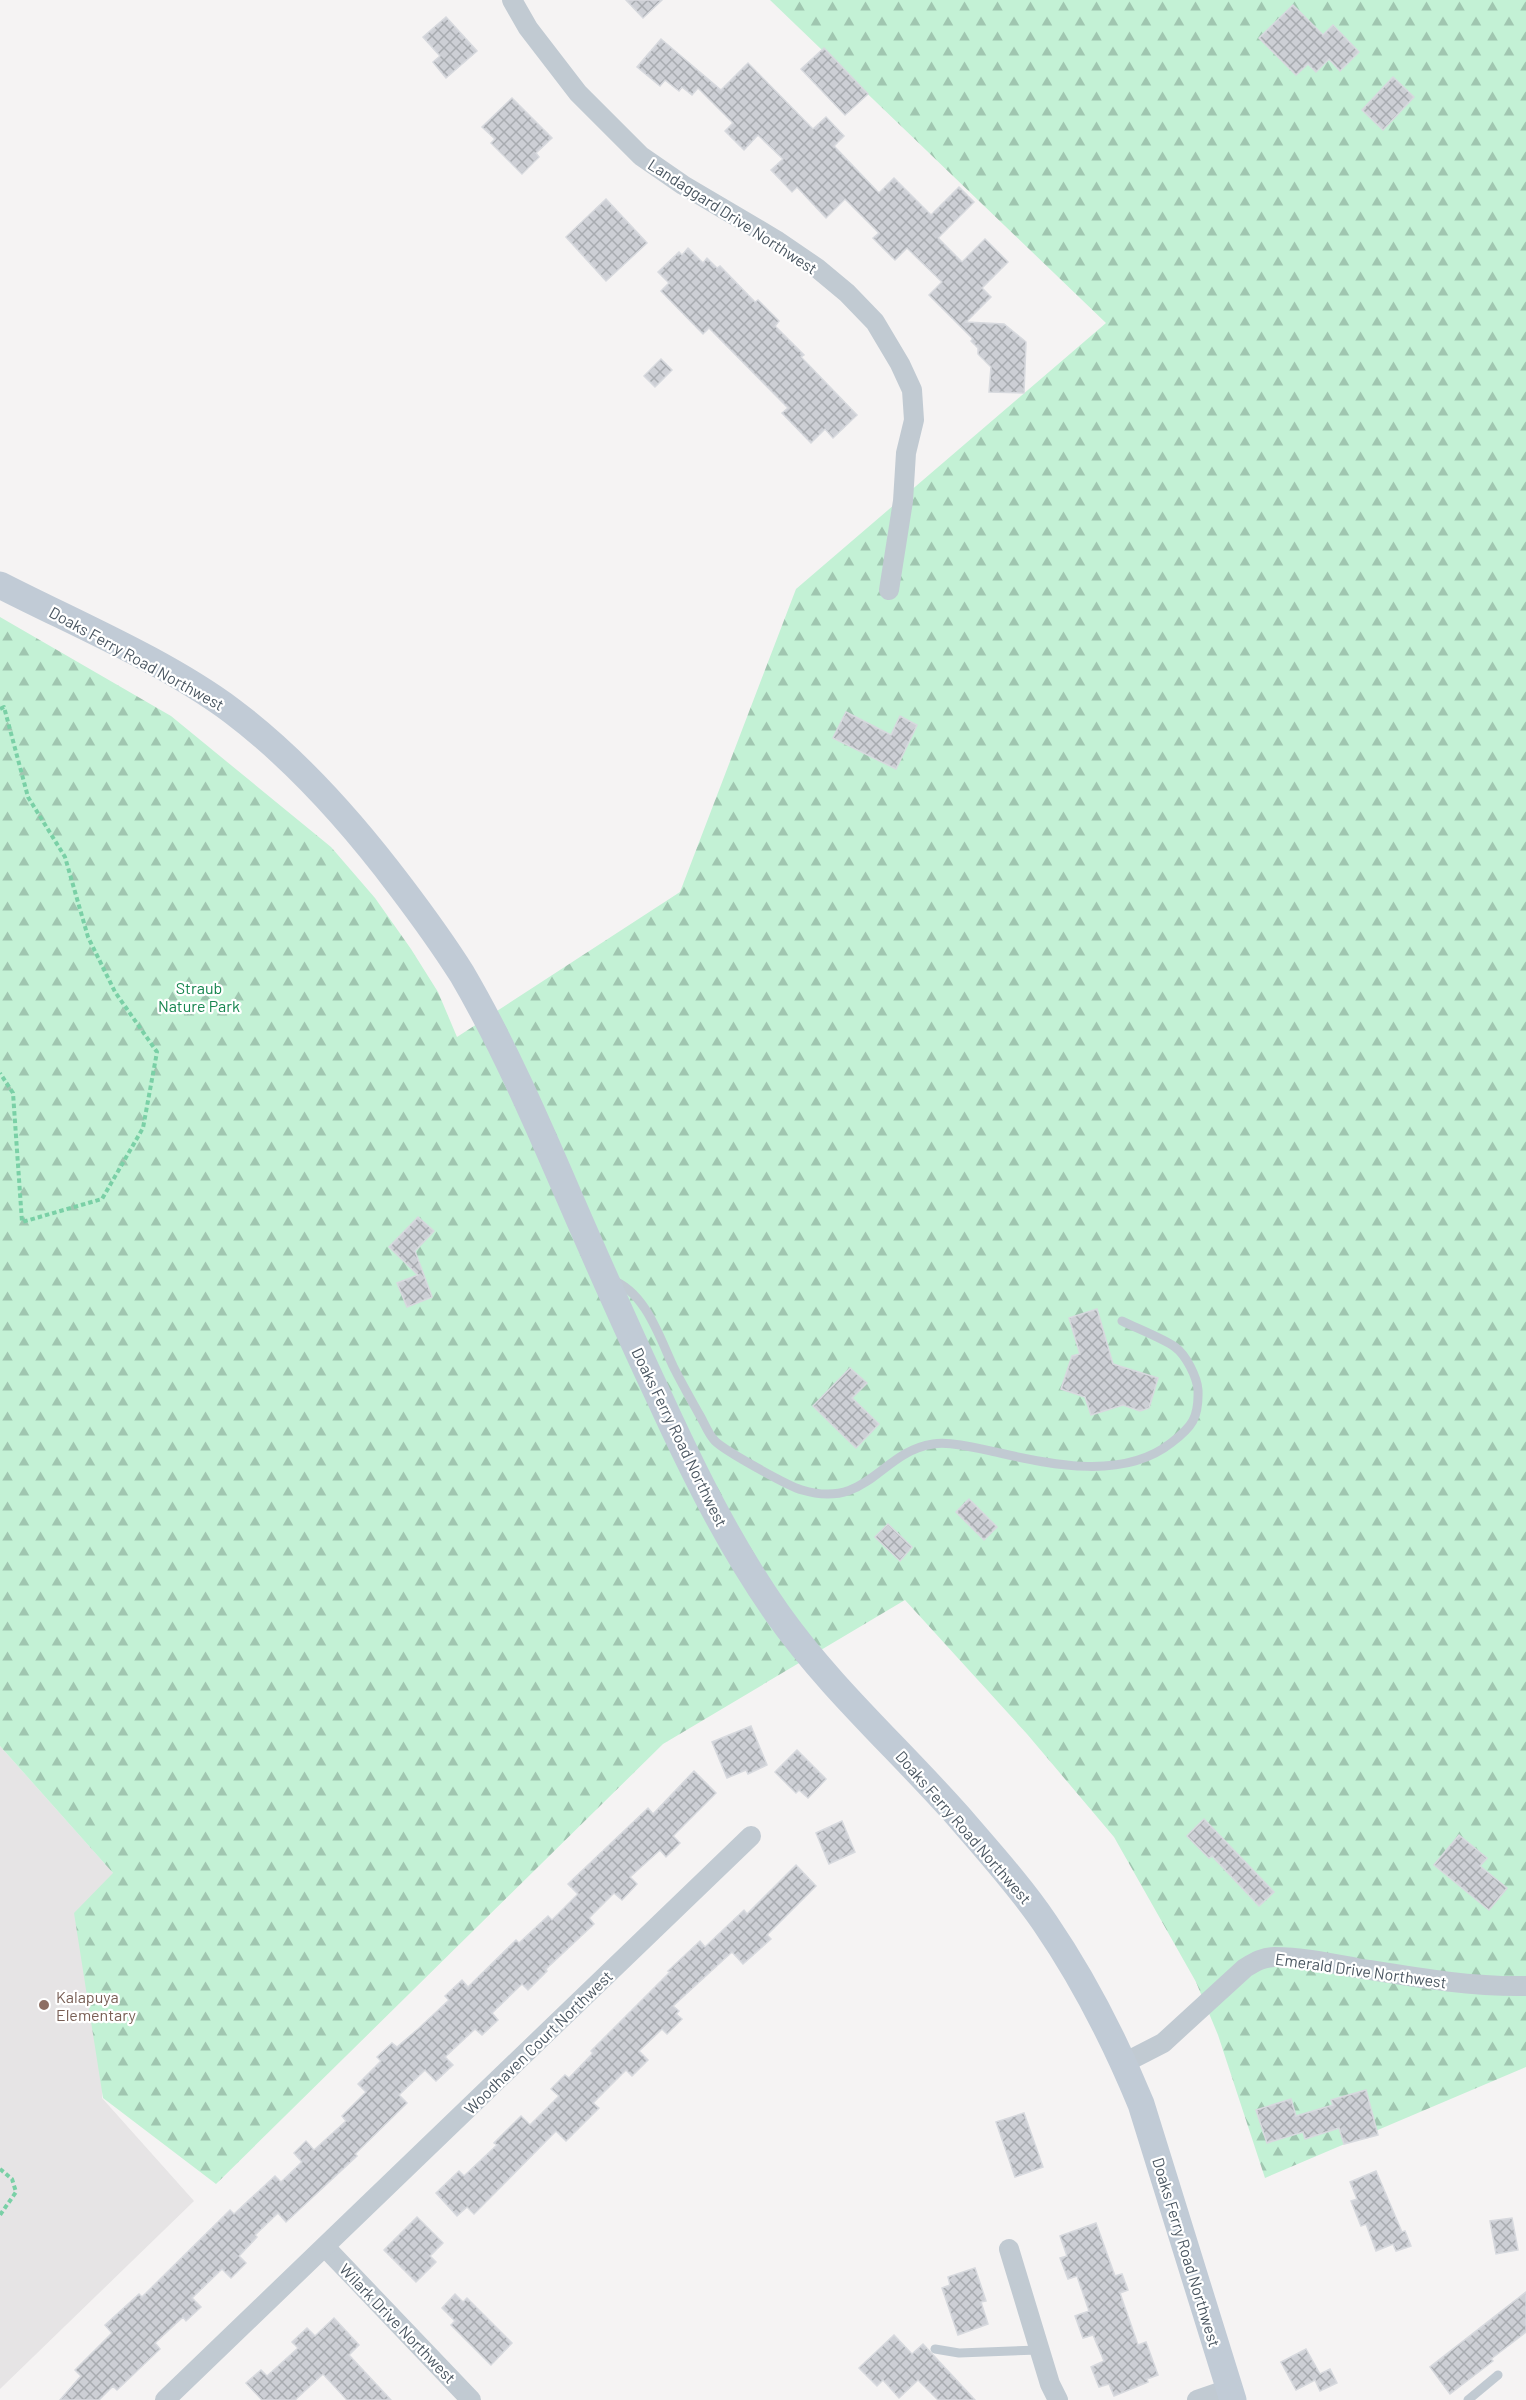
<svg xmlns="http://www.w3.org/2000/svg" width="1526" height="2400" font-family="Barlow,sans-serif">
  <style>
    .education { fill: #e6e4e5 }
    .forest { fill: url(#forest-firs) }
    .building { fill: url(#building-cross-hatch); stroke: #d7d9de; stroke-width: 1.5 }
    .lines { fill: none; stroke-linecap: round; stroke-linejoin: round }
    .path { stroke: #7ad0a6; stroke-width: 4; stroke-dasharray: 4.5 3; stroke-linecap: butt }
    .service { stroke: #c1cad2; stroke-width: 9 }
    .minor { stroke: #c1cad2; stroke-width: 20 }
    .secondary { stroke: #c1cbd6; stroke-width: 27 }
    .education-dot { fill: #8d6e63; stroke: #fff; stroke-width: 2 }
    .labels { text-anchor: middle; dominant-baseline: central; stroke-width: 4.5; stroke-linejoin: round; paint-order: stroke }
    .street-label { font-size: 16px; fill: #4a5661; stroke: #fff }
    .park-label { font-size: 16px; fill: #17864f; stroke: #fff }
    .education-label { font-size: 16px; fill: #785e54; stroke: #fff; text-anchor: start }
  </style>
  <defs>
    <pattern id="forest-firs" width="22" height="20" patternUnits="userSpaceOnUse" patternTransform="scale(1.5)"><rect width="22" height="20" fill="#c3f1d5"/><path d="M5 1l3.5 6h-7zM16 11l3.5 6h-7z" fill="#a0c6b0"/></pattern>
    <pattern id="building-cross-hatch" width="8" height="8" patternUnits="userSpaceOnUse" patternTransform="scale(1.5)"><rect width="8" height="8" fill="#cdcfd5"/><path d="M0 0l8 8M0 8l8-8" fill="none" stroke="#a8abb0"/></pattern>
  </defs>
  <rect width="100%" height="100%" fill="#f5f3f3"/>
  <!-- education -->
  <polygon class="education" points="0,1746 113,1873 102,2098 194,2201 0,2389"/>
  <!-- forest -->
  <polygon class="forest" points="770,0 1526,0 1526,2067 1265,2178 1218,2035 1196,1982 1114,1837 1027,1734 905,1600 663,1744 216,2184 103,2098 74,1913 113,1873 0,1746 0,617 171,716 331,847 375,898 411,949 438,992 457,1037 680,892 796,589 1106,323"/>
  <!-- building -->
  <g class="building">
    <polygon points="626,0 662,0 643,18"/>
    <polygon points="1293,5 1323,35 1333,25 1359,52 1340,71 1329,59 1316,72 1308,64 1296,75 1259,38"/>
    <polygon points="446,17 477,51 446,78 433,62 440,56 423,37"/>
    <polygon points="661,39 721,90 748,63 813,129 826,117 844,136 834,146 879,193 894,178 931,215 959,187 974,202 938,238 962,262 985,239 1008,262 982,288 991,297 966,322 1004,324 1026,342 1024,393 989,392 991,367 978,354 978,348 971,341 973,339 929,295 942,282 907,248 895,260 873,238 879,233 845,199 826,218 797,187 792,192 771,170 783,159 758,135 744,150 725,131 733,123 698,88 692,95 682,87 679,91 665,80 660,86 637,67"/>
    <polygon points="824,48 868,94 845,115 801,69"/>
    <polygon points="1393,77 1414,97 1383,130 1362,110"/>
    <polygon points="512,98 552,138 536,153 539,157 522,174 491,143 495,139 482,127"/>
    <polygon points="606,199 647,243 606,281 566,237"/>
    <polygon points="688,248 703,263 707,258 717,268 720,266 755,302 758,300 779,321 775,326 804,355 801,357 857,415 833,438 825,429 811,443 782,413 788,408 709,328 703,334 661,291 669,283 658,272 679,252 682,255"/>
    <polygon points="661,359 672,370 655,387 644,376"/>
    <polygon points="846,712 891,735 900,716 917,725 896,769 833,738"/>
    <polygon points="418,1217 434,1231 415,1251 432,1297 407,1307 397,1283 418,1275 389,1247"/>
    <polygon points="1097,1309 1113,1364 1158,1378 1149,1408 1140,1411 1123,1405 1091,1415 1085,1397 1061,1389 1072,1356 1080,1354 1069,1318"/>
    <polygon points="850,1368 867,1383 852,1398 879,1424 856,1448 813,1406"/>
    <polygon points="969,1499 997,1527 984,1540 956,1512"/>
    <polygon points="888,1524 912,1547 900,1561 875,1537"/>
    <polygon points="751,1726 767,1765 748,1774 746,1770 727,1778 712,1742"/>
    <polygon points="797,1750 826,1779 808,1798 799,1790 796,1793 775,1772"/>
    <polygon points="694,1771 716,1793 673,1836 680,1843 666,1857 660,1850 630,1877 637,1884 622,1900 614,1893 589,1918 594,1924 546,1969 547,1971 528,1990 522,1984 492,2013 498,2020 482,2035 475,2029 445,2057 453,2065 436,2081 425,2070 399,2095 407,2103 355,2154 357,2156 286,2222 278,2213 255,2235 257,2237 239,2256 246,2263 231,2278 222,2269 192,2298 201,2307 186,2321 183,2317 155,2343 160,2349 117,2390 113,2386 99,2400 60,2400 81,2376 75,2370 112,2333 105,2325 139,2294 142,2297 230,2210 234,2214 275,2176 281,2182 302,2162 294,2153 306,2141 314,2150 346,2121 342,2116 366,2092 358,2084 381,2061 377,2057 392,2043 397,2047 418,2029 449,2000 445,1996 462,1980 468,1987 516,1940 519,1943 548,1916 552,1920 578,1894 568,1884 648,1808 653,1814"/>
    <polygon points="1204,1819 1274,1892 1259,1906 1212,1856 1209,1858 1187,1836"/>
    <polygon points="842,1821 855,1852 829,1864 816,1833"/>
    <polygon points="1459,1835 1487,1858 1480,1866 1507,1888 1489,1910 1434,1865"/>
    <polygon points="796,1865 816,1886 767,1935 771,1939 743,1964 732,1952 673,2006 679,2011 676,2014 682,2019 667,2034 662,2029 639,2051 648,2060 632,2076 626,2070 593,2103 599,2108 566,2141 556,2131 474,2214 467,2207 457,2216 436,2193 459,2171 464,2176 497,2145 494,2143 521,2116 530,2125 559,2096 551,2089 565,2075 569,2078 593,2053 591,2051 670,1972 668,1971 700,1941 705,1947 744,1910 747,1914"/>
    <polygon points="1366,2090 1378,2135 1344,2144 1339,2128 1305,2139 1303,2132 1267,2143 1256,2110 1291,2099 1296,2116 1333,2105 1331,2100"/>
    <polygon points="1024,2113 1043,2167 1015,2177 996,2122"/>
    <polygon points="1376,2171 1402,2232 1405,2231 1411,2246 1396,2251 1393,2244 1376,2251 1366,2224 1361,2226 1351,2201 1357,2199 1350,2182"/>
    <polygon points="417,2217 443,2243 430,2256 436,2262 416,2282 384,2250"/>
    <polygon points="1512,2218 1518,2250 1496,2254 1490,2221"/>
    <polygon points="1096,2223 1115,2276 1122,2274 1128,2290 1120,2293 1138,2345 1146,2342 1158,2375 1147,2379 1148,2382 1114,2396 1109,2384 1099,2387 1091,2367 1104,2361 1093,2335 1083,2338 1075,2316 1089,2311 1077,2276 1068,2279 1060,2258 1067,2256 1060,2236"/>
    <polygon points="975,2268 986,2301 981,2302 988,2324 958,2335 942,2288 950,2285 948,2277"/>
    <polygon points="1526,2292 1526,2332 1491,2359 1493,2361 1450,2394 1430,2367"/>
    <polygon points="455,2294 463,2302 467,2298 512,2343 491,2365 451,2325 455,2321 442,2308"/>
    <polygon points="334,2318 359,2345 349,2355 391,2400 347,2400 323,2374 295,2400 262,2400 246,2383 261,2370 267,2376 298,2348 292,2342 307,2328 315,2336"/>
    <polygon points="894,2335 912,2354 923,2344 975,2400 938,2400 918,2380 899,2398 883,2380 877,2386 859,2368"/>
    <polygon points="1306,2349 1320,2374 1330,2369 1337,2383 1320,2391 1315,2380 1296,2390 1281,2362"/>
  </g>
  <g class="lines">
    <!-- path -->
    <g class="path">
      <polyline points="0,709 4,707 28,797 65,857 88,937 115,992 157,1052 143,1128 102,1199 22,1222 13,1093 0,1073"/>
      <polyline points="0,2169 12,2179 16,2192 0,2215"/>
    </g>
    <!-- service -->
    <g class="service">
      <path d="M612 1280C645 1292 659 1336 673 1366 681 1382 690 1398 699 1414 704 1422 708 1434 715 1441 725 1451 788 1486 802 1490 868 1510 880 1452 933 1444 951 1441 981 1449 1000 1453 1053 1465 1124 1480 1171 1443 1192 1427 1199 1418 1198 1390 1197 1377 1186 1355 1175 1347 1164 1339 1136 1328 1122 1321"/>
      <polyline points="935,2349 959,2353 1039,2350"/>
      <polyline points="1468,2400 1498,2375"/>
    </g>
    <!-- minor -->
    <g class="minor">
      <polyline points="512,0 528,28 578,93 641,156 683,185 776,240 817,268 847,293 875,322 900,364 912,390 914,420 906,453 903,501 889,590"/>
      <path d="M1124 2063 1163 2043 1245 1968C1255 1962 1263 1957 1275 1957 1302 1957 1330 1963 1357 1968 1413 1977 1469 1987 1526 1986"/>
      <polyline points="325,2247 471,2400"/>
      <polyline points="1009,2249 1050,2384 1058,2400"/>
      <polyline points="165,2400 751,1836"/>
      <polyline points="1197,2400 1229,2389"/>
    </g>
    <!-- secondary -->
    <path class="secondary" d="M0 585C74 623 165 661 232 711 297 760 351 821 400 886 422 915 443 944 462 974 503 1044 536 1120 568 1194 598 1263 628 1331 660 1399 694 1473 730 1546 777 1613 829 1687 899 1749 959 1817 988 1851 1020 1886 1045 1923 1084 1980 1115 2041 1141 2104L1233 2400"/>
  </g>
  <!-- markers -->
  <circle class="education-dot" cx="44" cy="2005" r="6"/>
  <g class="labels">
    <!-- street labels -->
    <g class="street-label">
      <text transform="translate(733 216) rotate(33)">Landaggard Drive Northwest</text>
      <text transform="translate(137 658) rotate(29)">Doaks Ferry Road Northwest</text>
      <text transform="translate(680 1437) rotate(64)">Doaks Ferry Road Northwest</text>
      <text transform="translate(964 1827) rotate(49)">Doaks Ferry Road Northwest</text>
      <text transform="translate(1361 1970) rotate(8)">Emerald Drive Northwest</text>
      <text transform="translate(538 2042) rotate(-44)">Woodhaven Court Northwest</text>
      <text transform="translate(1187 2252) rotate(73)">Doaks Ferry Road Northwest</text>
      <text transform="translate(398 2323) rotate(46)">Wilark Drive Northwest</text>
    </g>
    <!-- park labels -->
    <g class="park-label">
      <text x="199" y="987">Straub<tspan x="199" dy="18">Nature Park</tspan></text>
    </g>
    <!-- education labels -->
    <g class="education-label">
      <text x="56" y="1996">Kalapuya<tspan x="56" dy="18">Elementary</tspan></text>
    </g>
  </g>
</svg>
